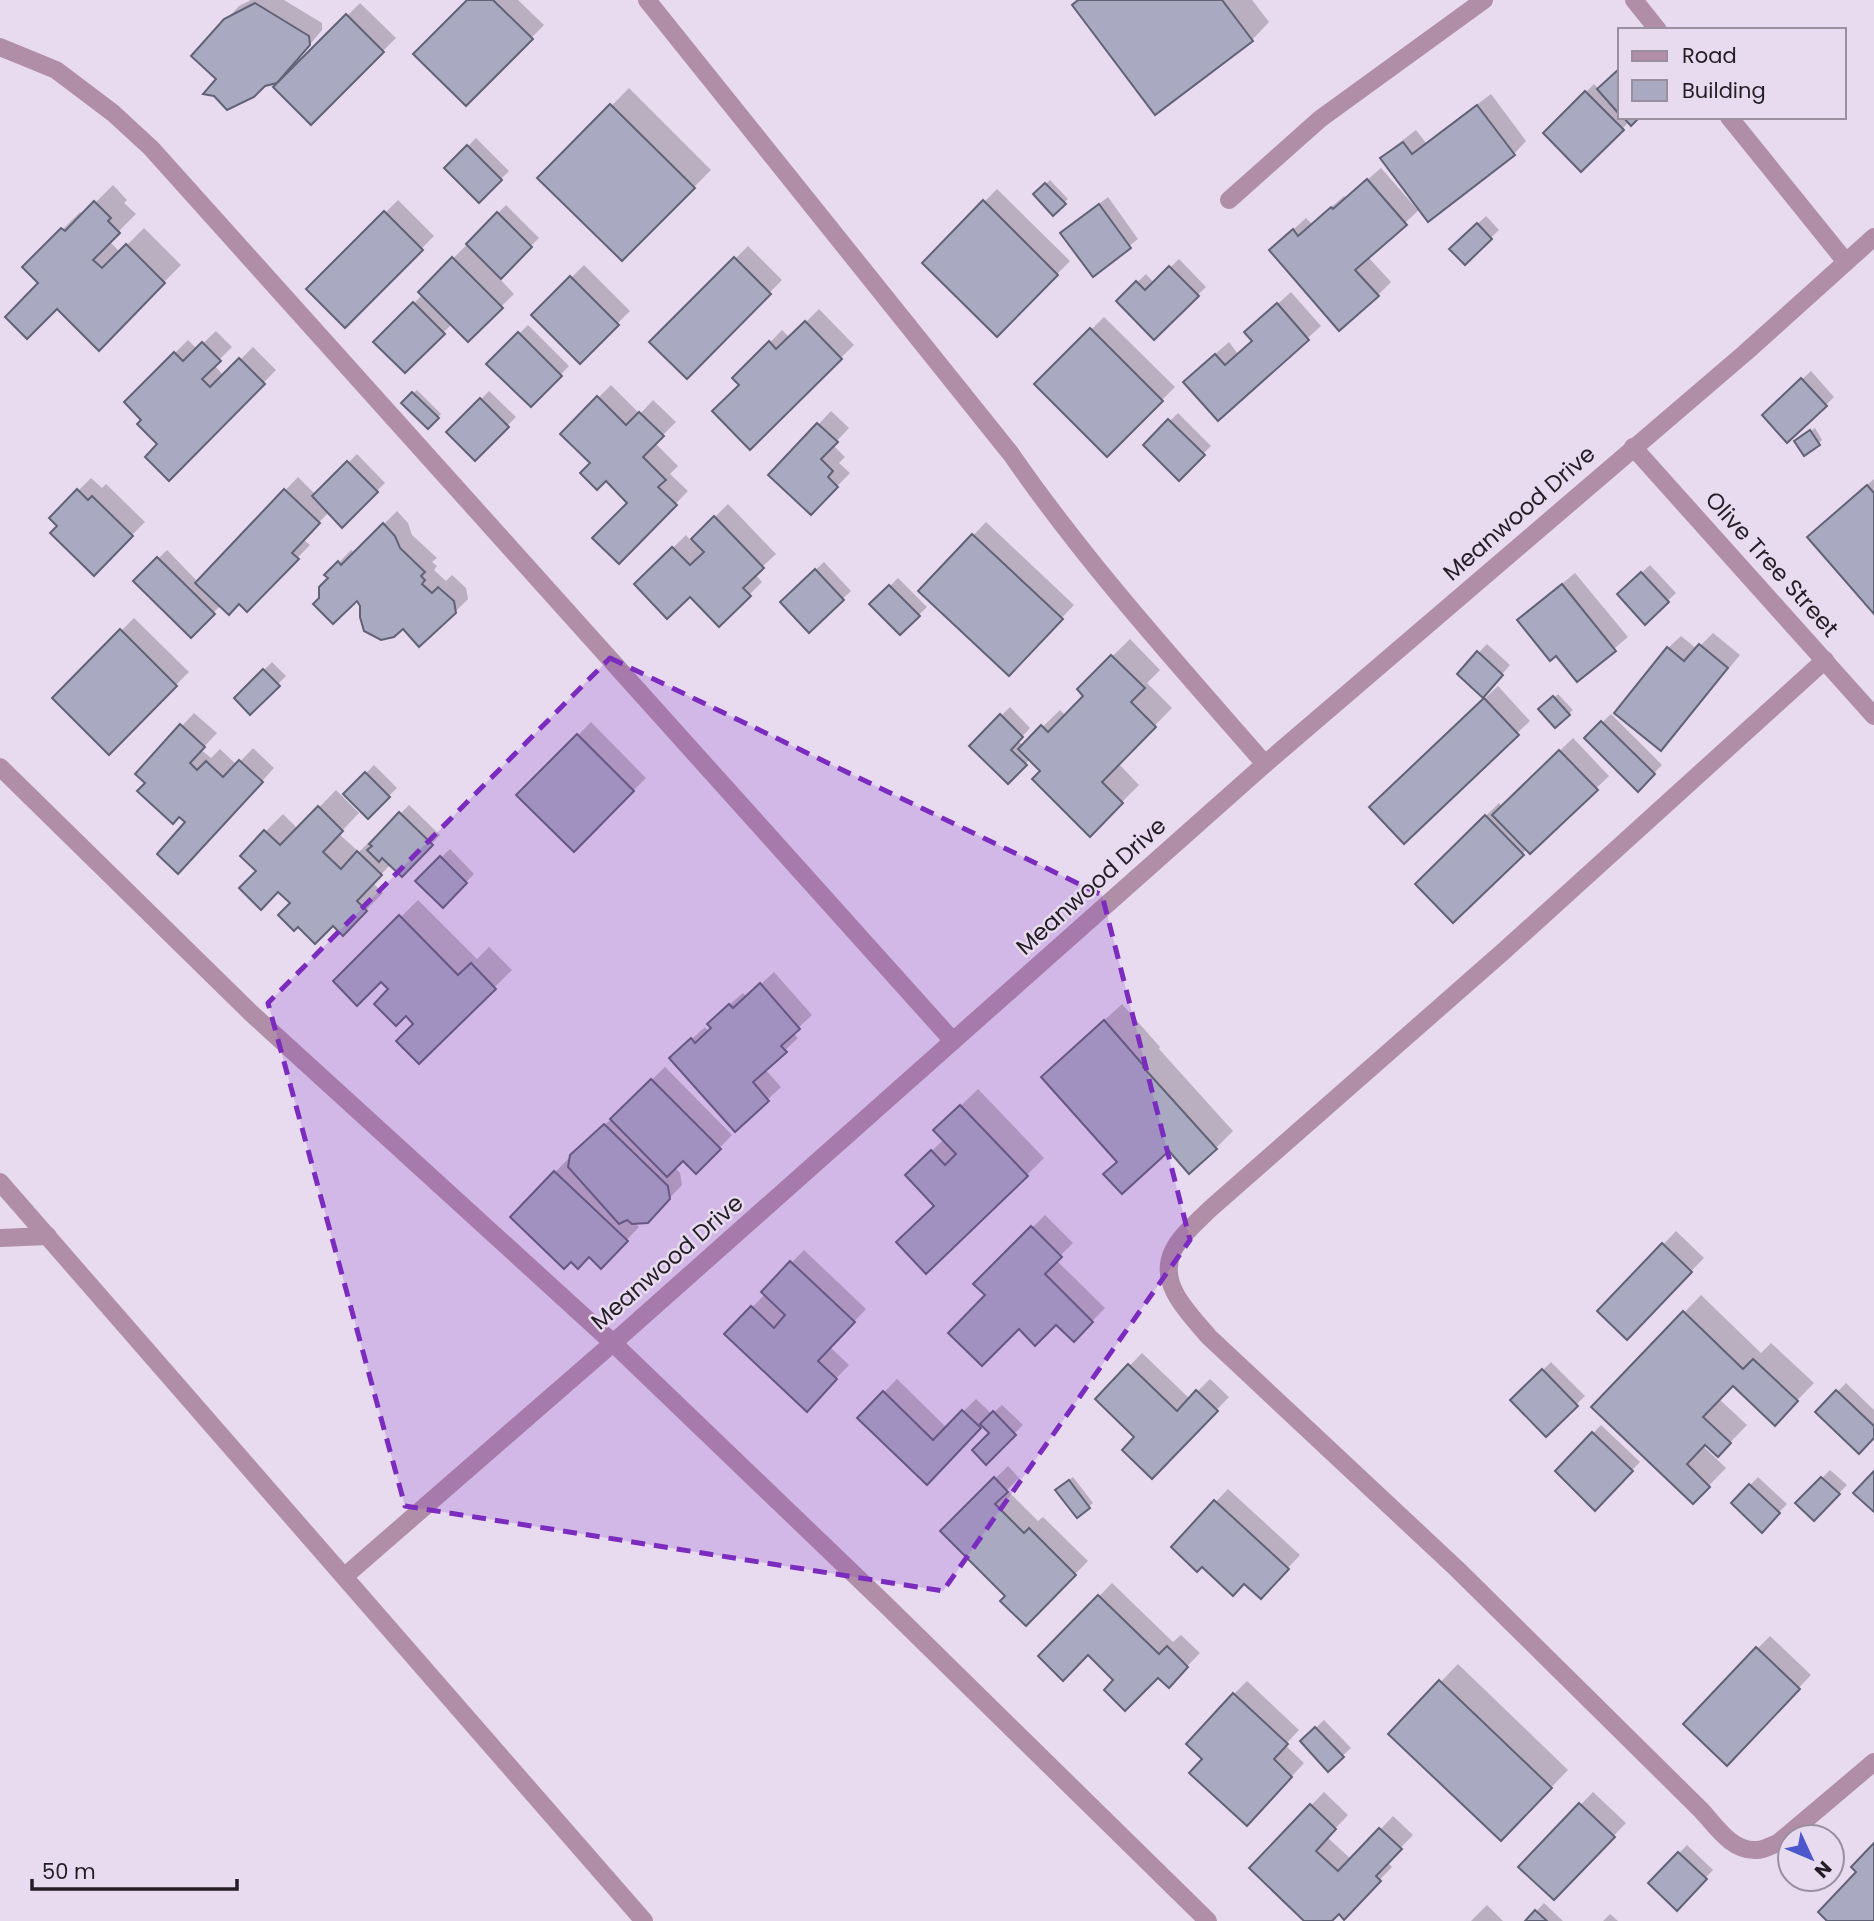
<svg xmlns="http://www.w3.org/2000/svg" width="1874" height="1921" font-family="Poppins,sans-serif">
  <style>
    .shadow { fill: #0003 }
    .building { fill: #a9aac1; stroke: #626276; stroke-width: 2 }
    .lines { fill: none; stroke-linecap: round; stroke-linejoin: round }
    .minor { stroke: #b18ea7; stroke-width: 18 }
    .marked { fill: #7b2cbf; fill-opacity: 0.2; stroke: #7b2cbf; stroke-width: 5; stroke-dasharray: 14 9; stroke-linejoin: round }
    .labels { text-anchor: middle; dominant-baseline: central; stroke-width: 5; stroke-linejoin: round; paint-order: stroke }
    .street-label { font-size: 23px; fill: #231e26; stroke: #e8dbf0 }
  </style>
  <rect width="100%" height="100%" fill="#e8dbf0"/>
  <!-- shadow -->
  <g class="shadow">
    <polygon points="251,0 284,0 322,23 322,30 287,72 289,74 360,3 396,38 311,123 284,79 265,84 219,79 226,20 239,6"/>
    <polygon points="469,0 518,0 544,25 466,104"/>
    <polygon points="1079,0 1252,0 1269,22 1252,40 1155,113"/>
    <polygon points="1620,69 1620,117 1638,117 1629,122 1581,169 1545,133 1594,84 1599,89"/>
    <polygon points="629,88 711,170 622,259 540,178"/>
    <polygon points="1491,94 1526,141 1514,154 1420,209 1368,257 1391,282 1378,295 1284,238 1306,218 1312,224 1344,196 1346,198 1381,168 1417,209 1419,207 1383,158 1395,146 1416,130 1426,143"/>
    <polygon points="476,138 509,171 479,201 447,168"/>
    <polygon points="1050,180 1068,199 1053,213 1035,194"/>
    <polygon points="113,185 127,200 124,203 136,214 109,241 120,252 144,228 181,265 99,348 25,267 80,212 83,215"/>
    <polygon points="997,189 1070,261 997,335 924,263"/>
    <polygon points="1108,197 1138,239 1093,274 1071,225"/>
    <polygon points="398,200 434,236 345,326 309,289"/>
    <polygon points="506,205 539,238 499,278 514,294 468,339 452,324 405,371 376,342 423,294 420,292"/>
    <polygon points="1486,216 1499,230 1465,263 1451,249"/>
    <polygon points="748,246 782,280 687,376 652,342"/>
    <polygon points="1179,259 1206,287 1154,337 1118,301 1146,274 1154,283"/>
    <polygon points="584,265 630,311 580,361 534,315"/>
    <polygon points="1291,292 1321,326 1218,419 1198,369 1229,342 1238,354 1254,340 1260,320"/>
    <polygon points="819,309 854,345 750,447 741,385 735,378 782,330 790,338"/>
    <polygon points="1104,317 1175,387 1107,455 1036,384"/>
    <polygon points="528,325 569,366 531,405 489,364"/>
    <polygon points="216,331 232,347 214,365 224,376 253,347 276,370 169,479 160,444 143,419 126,402 188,340 197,349"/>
    <polygon points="1811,371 1834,397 1826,405 1772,407"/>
    <polygon points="611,385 640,414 653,400 676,422 655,443 678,466 670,474 688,491 619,562 630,503 562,434"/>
    <polygon points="417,390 441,414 428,427 403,403"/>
    <polygon points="489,391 516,417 475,458 449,432"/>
    <polygon points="831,411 849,428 833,445 845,457 839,463 850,473 811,513 771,475"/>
    <polygon points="1178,413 1211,446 1179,478 1145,445"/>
    <polygon points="1815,428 1822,440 1819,443 1800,438"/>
    <polygon points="357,454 385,483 342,525 329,512 303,539 310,545 247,610 239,602 221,605 191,636 136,581 167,550 198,582 298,477 316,495"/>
    <polygon points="91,478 102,488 106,484 145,522 94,573 60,526 51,518"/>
    <polygon points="1874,479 1874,612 1809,537"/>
    <polygon points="728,504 776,554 755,574 762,582 719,625 690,594 636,584 686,535 691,541"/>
    <polygon points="397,511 408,523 412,535 437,558 432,562 437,566 434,570 446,581 452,575 466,588 468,599 455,612 403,627 362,605 327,575 351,550 355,553"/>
    <polygon points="986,522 1074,605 1021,661 920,591"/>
    <polygon points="824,562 851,591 809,631 790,594"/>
    <polygon points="1650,565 1676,593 1645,622 1627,586"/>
    <polygon points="1575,573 1628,637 1577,680 1556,654 1519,621 1532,608"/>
    <polygon points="898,578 927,607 900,633 872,604"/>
    <polygon points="134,618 189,672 109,752 54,698"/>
    <polygon points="1713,633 1740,655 1673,736 1661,749 1668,648 1681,636 1697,649"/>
    <polygon points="1130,639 1160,670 1147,683 1172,708 1118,763 1139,785 1090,834 1042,771 1030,759 1008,782 971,746 1010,707 1030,728 1018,741 1023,746 1060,710 1066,716 1086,696 1079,689"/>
    <polygon points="1487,644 1510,665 1491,687 1459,674"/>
    <polygon points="272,662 286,676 250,712 236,698"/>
    <polygon points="1498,686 1530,721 1404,841 1384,794"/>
    <polygon points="1558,694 1573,710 1555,726 1541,710"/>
    <polygon points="194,713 217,733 201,750 211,758 220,749 237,765 253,748 274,768 191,859 188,822 137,774"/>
    <polygon points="1611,714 1662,765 1638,789 1586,738"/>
    <polygon points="591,722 646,778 574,850 519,795"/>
    <polygon points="1573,738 1609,776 1530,852 1527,849 1453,921 1417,884 1499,803 1502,807"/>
    <polygon points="374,765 397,788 368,816 346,794"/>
    <polygon points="336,790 359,813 339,834 359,852 375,836 377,837 409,805 440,835 402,875 391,864 373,883 383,893 343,933 334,924 298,925 293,903 242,855 283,814 298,829"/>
    <polygon points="450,849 474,874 443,906 417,881"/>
    <polygon points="418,900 477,959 489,947 512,970 419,1062 415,1023 406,1013 391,989 381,980 336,981"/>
    <polygon points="774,972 812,1015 793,1033 798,1038 765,1069 781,1087 735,1130 684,1046 705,1027 709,1032 722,1011 743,993 747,997"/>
    <polygon points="1122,1004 1160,1047 1159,1049 1233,1131 1216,1148 1169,1149 1119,1161 1043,1077"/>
    <polygon points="665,1067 732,1135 696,1172 683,1159 674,1167 680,1173 682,1185 660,1208 634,1222 639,1227 601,1267 589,1255 512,1217 568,1159 571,1162 582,1147"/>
    <polygon points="978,1089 1044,1158 1027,1175 936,1206 907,1175 944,1139 936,1130"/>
    <polygon points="1045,1215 1073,1243 1056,1260 1105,1308 1074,1340 1056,1323 1019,1327 976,1284"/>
    <polygon points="1676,1231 1704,1258 1627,1337 1600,1311"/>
    <polygon points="804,1250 866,1309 830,1347 849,1365 807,1409 727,1334 765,1294 763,1292"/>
    <polygon points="1701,1295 1761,1353 1771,1343 1814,1383 1775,1423 1733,1384 1719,1399 1747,1425 1718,1455 1706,1443 1703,1446 1726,1468 1693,1502 1594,1407"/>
    <polygon points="1142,1353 1190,1399 1210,1379 1229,1397 1152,1477 1136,1437 1097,1399"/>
    <polygon points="1551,1362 1585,1396 1546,1434 1513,1400"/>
    <polygon points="897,1379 947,1428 976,1399 992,1414 1002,1405 1023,1425 986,1462 992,1433 983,1424 927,1483 859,1418"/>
    <polygon points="1846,1383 1874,1410 1874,1436 1818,1412"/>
    <polygon points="1601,1425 1640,1462 1595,1508 1557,1471"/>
    <polygon points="1008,1466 1019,1478 1007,1490 1038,1521 1043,1517 1088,1561 1026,1624 1007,1596 942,1531"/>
    <polygon points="1830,1470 1847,1485 1814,1519 1798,1503"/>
    <polygon points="1073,1477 1093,1503 1077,1516 1061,1486"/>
    <polygon points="1758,1477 1787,1504 1762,1530 1733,1503"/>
    <polygon points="1228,1489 1300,1555 1273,1584 1245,1582 1202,1565 1173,1547"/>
    <polygon points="1112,1583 1173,1642 1181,1635 1200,1653 1169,1685 1159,1676 1116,1680 1088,1653 1041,1656"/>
    <polygon points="1770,1636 1811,1675 1739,1751 1757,1649"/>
    <polygon points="1458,1664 1568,1770 1518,1822 1391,1734"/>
    <polygon points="1247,1681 1299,1730 1285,1745 1304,1763 1260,1811 1205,1759 1234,1694"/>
    <polygon points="1324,1720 1351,1748 1328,1769 1302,1741"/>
    <polygon points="1324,1792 1348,1815 1327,1837 1352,1860 1393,1816 1413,1835 1387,1862 1392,1867 1344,1917 1339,1912 1331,1921 1307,1921 1251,1868"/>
    <polygon points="1593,1792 1626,1823 1554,1898 1521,1867"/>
    <polygon points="1687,1845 1713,1870 1677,1908 1650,1883"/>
    <polygon points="1544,1903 1563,1921 1527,1921"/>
    <polygon points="1487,1905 1503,1921 1471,1921"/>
    <polygon points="1610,1914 1618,1921 1603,1921"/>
  </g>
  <!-- building -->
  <g class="building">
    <polygon points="467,0 493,0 533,39 466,106 413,54"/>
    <polygon points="1078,0 1222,0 1253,41 1155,115 1072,5"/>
    <polygon points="255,3 309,36 310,45 277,83 265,86 254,97 227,110 214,96 203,94 216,79 191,56 224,19"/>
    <polygon points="346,14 384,52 311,125 273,87"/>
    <polygon points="1620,68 1620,115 1597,89"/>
    <polygon points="1585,91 1624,130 1581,172 1543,133"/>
    <polygon points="610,104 695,188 622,261 537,178"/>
    <polygon points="1477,105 1515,155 1428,222 1380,158 1403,142 1412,154"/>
    <polygon points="1623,117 1640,117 1631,126"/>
    <polygon points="467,145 502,180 479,203 444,168"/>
    <polygon points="1367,179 1407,225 1355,270 1379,296 1339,331 1269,250 1293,229 1298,236 1331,207 1333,209"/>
    <polygon points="1045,183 1066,204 1053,216 1033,194"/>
    <polygon points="983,200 1058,275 997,337 922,263"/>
    <polygon points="94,201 111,218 108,221 120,233 93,260 102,268 126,244 165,283 99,351 57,309 27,339 5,317 38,283 22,267 61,228 65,231"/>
    <polygon points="1099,204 1131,248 1093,277 1060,233"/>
    <polygon points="384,211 423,250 345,328 306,289"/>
    <polygon points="497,212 532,247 501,279 466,244"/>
    <polygon points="1477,223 1492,239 1465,265 1449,249"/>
    <polygon points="452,257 503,308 468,342 418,292"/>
    <polygon points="734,257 771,294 687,379 649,342"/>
    <polygon points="1169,266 1199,296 1154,340 1116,301 1136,281 1145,290"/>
    <polygon points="570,276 619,325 580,364 531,315"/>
    <polygon points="413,302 445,334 405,373 373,342"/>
    <polygon points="1277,303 1309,340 1218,421 1183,382 1215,354 1225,365 1252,341 1244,332"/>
    <polygon points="805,321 842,359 750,450 712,411 739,385 732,378 769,341 776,349"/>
    <polygon points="1090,328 1163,401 1107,457 1034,384"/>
    <polygon points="518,332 562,376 531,407 486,364"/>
    <polygon points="202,342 221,361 202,379 210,387 239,358 265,384 169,481 145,457 157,444 137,424 141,420 124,402 174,352 183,361"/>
    <polygon points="1801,378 1827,406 1787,443 1762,415"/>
    <polygon points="412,392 439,418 428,429 401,403"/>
    <polygon points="597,396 626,425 639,412 664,436 643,457 666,480 658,487 677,505 619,564 592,538 627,503 606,481 597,490 580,473 590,463 560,434"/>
    <polygon points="480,398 509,427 475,461 446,432"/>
    <polygon points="1168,419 1205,455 1179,481 1143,445"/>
    <polygon points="817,423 838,442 821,459 833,471 828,477 838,487 811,515 768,475"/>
    <polygon points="1810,430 1820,445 1804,456 1794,441"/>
    <polygon points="347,461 378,492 342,528 312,496"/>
    <polygon points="1867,485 1874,493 1874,614 1807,537"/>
    <polygon points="77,489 88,500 92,496 133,536 94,576 50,533 57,526 49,518"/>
    <polygon points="284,489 320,523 292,553 299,559 247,612 239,604 229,615 195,583"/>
    <polygon points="714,516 764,568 743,588 751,596 719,627 690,597 667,619 634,584 672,547 690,565 704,552 691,539"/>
    <polygon points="383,523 395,536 400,548 425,572 421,576 425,580 422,584 432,593 438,587 454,601 456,613 419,647 403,629 394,637 381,640 364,631 360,617 360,606 357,601 333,624 313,604 319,598 319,587 328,578 324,575 338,561 341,565"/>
    <polygon points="972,534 1063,619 1009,676 918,591"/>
    <polygon points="157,557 215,614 191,638 133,581"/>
    <polygon points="815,569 844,600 809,633 780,602"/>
    <polygon points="1641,572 1669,602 1645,625 1617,594"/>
    <polygon points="1562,584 1616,651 1577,682 1556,656 1550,661 1517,620"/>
    <polygon points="889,585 920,616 900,635 869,604"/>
    <polygon points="120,629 177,686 109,755 52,698"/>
    <polygon points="1699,644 1728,668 1661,751 1614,713 1667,647 1684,661"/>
    <polygon points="1477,651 1503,675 1483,698 1457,674"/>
    <polygon points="1111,655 1145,688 1131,702 1156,727 1102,782 1123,803 1090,837 1032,779 1040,771 1018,749 1041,725 1048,732 1083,696 1077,689"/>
    <polygon points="263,669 280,686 250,715 234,698"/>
    <polygon points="1553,696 1570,715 1555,728 1538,709"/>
    <polygon points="1484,698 1519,735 1404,844 1369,807"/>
    <polygon points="1000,714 1023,737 1011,750 1027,765 1008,784 969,746"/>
    <polygon points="1601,721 1655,774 1638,792 1584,738"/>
    <polygon points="180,724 205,747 190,763 197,770 206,761 223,777 239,760 263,782 178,874 157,854 185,822 179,817 173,824 137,791 145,783 135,774"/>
    <polygon points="577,734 634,791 574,852 516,795"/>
    <polygon points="1559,750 1598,790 1530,854 1492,815"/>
    <polygon points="365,772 390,797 368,819 343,794"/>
    <polygon points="318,806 343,831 323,852 341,869 357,851 382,875 357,901 367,911 343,936 333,926 315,944 298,927 294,931 278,915 290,903 278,892 261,910 239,888 256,871 240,856 264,830 280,845"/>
    <polygon points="399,812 433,845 402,877 382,858 379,862 367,850 372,846 369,844"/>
    <polygon points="1485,815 1524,855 1453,923 1415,884"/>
    <polygon points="440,856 467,883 443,908 415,881"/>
    <polygon points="399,915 458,975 471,963 496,989 419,1064 396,1041 413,1024 406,1016 396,1026 374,1004 388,989 381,982 357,1006 333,981"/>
    <polygon points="760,983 800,1029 781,1046 787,1052 753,1082 769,1101 735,1132 669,1058 691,1038 695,1043 711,1028 707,1024 729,1004 733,1008"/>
    <polygon points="1104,1020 1144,1066 1143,1067 1217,1149 1189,1174 1169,1151 1122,1194 1103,1174 1117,1162 1041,1077"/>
    <polygon points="651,1079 721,1149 696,1174 683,1161 667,1177 610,1119"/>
    <polygon points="960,1105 1028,1176 926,1274 896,1242 934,1206 905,1175 931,1150 945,1165 956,1154 933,1130"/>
    <polygon points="604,1124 668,1186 670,1199 648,1223 632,1224 627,1220 619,1224 568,1167 570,1155"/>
    <polygon points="554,1171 628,1241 601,1269 589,1257 578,1269 571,1262 564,1269 510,1217"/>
    <polygon points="1031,1226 1062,1257 1045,1274 1093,1322 1074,1342 1056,1325 1035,1346 1019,1329 982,1366 948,1333 985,1295 973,1284"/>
    <polygon points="1662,1243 1692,1272 1627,1340 1597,1311"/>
    <polygon points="790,1261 855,1322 818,1361 837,1379 807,1412 724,1334 751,1306 774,1328 785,1315 761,1292"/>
    <polygon points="1683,1311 1743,1369 1753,1359 1798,1401 1775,1426 1733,1386 1703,1417 1731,1443 1718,1457 1705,1445 1687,1464 1710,1487 1693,1504 1591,1407"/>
    <polygon points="1128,1364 1177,1411 1196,1390 1218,1411 1152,1479 1122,1450 1134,1437 1095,1399"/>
    <polygon points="1542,1369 1578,1406 1546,1437 1510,1400"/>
    <polygon points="1836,1390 1874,1426 1874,1438 1859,1454 1815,1412"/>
    <polygon points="883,1391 933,1440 962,1410 981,1428 927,1485 857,1418"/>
    <polygon points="993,1411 1016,1435 986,1465 972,1450 989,1433 980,1424"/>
    <polygon points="1592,1432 1633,1471 1595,1511 1555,1471"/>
    <polygon points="1874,1471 1874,1512 1853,1493"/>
    <polygon points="994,1477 1008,1492 995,1504 1024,1533 1029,1528 1076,1575 1026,1626 1000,1601 1005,1596 940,1531"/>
    <polygon points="1821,1477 1840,1494 1814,1521 1795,1503"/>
    <polygon points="1069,1480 1090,1508 1077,1518 1055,1490"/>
    <polygon points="1749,1484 1780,1513 1762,1533 1731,1503"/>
    <polygon points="1214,1500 1289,1569 1261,1599 1244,1584 1233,1596 1202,1567 1197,1572 1171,1547"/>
    <polygon points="1098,1595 1159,1654 1167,1646 1188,1667 1169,1688 1158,1678 1125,1711 1104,1690 1113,1680 1088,1655 1063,1681 1038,1656"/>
    <polygon points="1756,1647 1800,1689 1727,1766 1683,1724"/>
    <polygon points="1439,1680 1552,1788 1501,1841 1388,1734"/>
    <polygon points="1233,1693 1288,1744 1274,1759 1292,1777 1247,1826 1189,1773 1202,1759 1186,1744"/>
    <polygon points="1315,1727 1344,1757 1328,1772 1300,1741"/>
    <polygon points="1579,1803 1615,1837 1554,1900 1518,1867"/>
    <polygon points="1310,1804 1336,1829 1316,1851 1338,1871 1379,1828 1402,1849 1376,1876 1381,1881 1344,1920 1339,1914 1332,1921 1304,1921 1249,1868"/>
    <polygon points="1874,1843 1874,1921 1827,1921 1818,1912 1856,1872 1851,1867"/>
    <polygon points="1678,1852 1707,1879 1677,1911 1648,1883"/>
    <polygon points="1535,1910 1547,1921 1525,1921"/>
  </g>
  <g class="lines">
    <!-- minor -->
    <g class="minor">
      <path d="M647 0 1011 454C1087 564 1177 663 1265 764"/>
      <polyline points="1634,0 1658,30"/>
      <polyline points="0,47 56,70 113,113 151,148 953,1041"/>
      <polyline points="1729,117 1846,262"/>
      <polyline points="1229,200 1320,119 1484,0"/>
      <polyline points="1633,447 1874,716"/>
      <path d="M1825 660 1505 950 1210 1209C1198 1221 1180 1236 1173 1251 1157 1284 1189 1313 1209 1337L1457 1569 1701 1810C1716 1826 1732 1852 1757 1850 1764 1850 1772 1845 1778 1843L1874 1762"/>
      <polyline points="0,767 251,1013 613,1343 887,1606 1208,1921"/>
      <polyline points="0,1182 644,1921"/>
      <polyline points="0,1238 48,1236"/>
      <polyline points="345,1576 613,1343 1265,764 1745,353 1874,237"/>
    </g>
  </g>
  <!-- marked area -->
  <path class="marked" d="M610 658 1102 895 1190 1240 943 1591 405 1506 268 1003Z"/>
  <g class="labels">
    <!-- street labels -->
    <g class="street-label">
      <text transform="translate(1519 513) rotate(-41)">Meanwood Drive</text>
      <text transform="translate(1772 564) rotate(48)">Olive Tree Street</text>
      <text transform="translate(1091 886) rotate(-42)">Meanwood Drive</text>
      <text transform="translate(667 1262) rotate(-41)">Meanwood Drive</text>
    </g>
  </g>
  <!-- legend -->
  <rect x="1618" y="28" width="228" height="91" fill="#e8dbf0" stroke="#998f9f" stroke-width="2"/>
  <rect x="1632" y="51" width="35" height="10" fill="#b18ea7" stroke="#998f9f" stroke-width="2"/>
  <text x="1682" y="63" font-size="21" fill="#231e26">Road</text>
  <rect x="1632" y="80" width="35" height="21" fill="#a9aac1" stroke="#998f9f" stroke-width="2"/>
  <text x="1682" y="98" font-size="21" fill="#231e26">Building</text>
  <!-- north arrow -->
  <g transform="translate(1811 1858) rotate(134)"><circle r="33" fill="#e8dbf0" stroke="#998f9f" stroke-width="2"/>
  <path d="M0-5L12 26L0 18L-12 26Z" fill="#4d57cd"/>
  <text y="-10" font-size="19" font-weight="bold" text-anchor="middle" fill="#231e26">N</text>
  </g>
  <!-- scale -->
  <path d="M32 1879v10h205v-10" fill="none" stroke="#231e26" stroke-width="3.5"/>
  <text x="42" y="1879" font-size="21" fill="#231e26" stroke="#e8dbf0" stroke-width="5" paint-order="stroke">50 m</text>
</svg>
